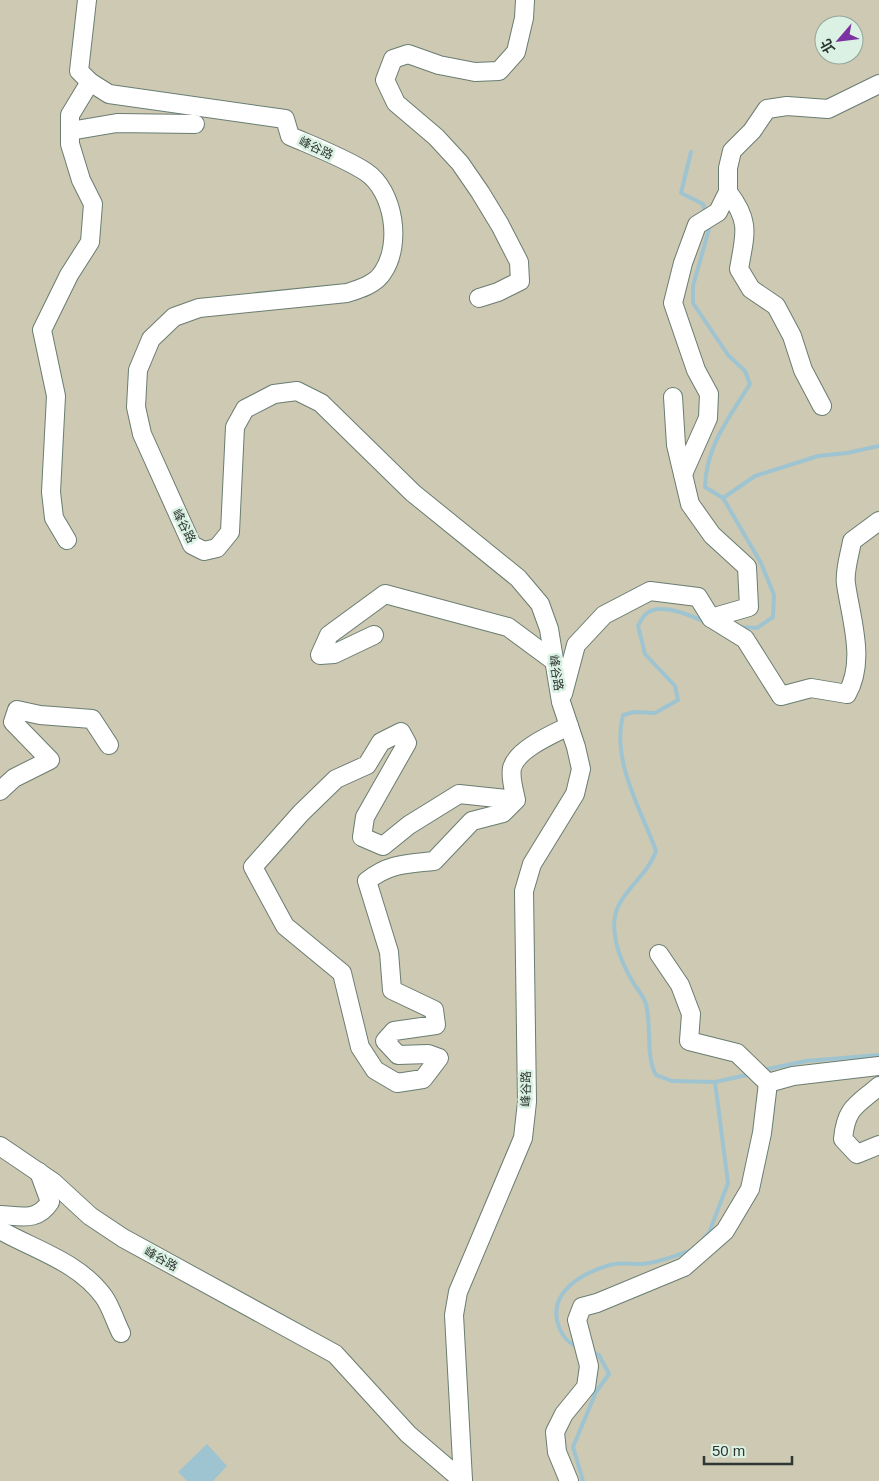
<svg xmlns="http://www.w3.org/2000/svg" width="879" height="1481" font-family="Arial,'Noto Sans TC',sans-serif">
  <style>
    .green { fill: #cec9b2; fill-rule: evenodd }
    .water { fill: #9fc4d1 }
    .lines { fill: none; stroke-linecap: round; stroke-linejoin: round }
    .stream { stroke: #9fc4d1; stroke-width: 4 }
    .minor-casing { stroke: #697d71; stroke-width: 20 }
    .minor { stroke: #fff; stroke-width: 18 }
    .labels { text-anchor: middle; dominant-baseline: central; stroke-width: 5; stroke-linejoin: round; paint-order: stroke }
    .street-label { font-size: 12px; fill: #2d3631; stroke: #dbf1e3 }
  </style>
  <rect width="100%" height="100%" fill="#dbf1e3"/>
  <!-- green -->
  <path class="green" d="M0 0H879V1481H0ZM824 25H854V55H824Z"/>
  <!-- water -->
  <polygon class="water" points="207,1444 227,1466 213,1481 187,1481 178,1472"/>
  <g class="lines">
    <!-- stream -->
    <g class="stream">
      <polyline points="691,152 681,193 703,204 706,215"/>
      <path d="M708 224 709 229 693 286V303L728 355 745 371 750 384C729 418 706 446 705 487L723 498"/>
      <polyline points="739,627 757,628 773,617 774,595 761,563 723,498 755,476 818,456 847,453 879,446"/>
      <polyline points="763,1070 806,1061 879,1055"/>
      <polyline points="715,1082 751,1074"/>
      <path d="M704 1238 709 1233 728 1183 715 1082 672 1081 656 1075C645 1054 652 1027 646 1004 644 997 638 990 634 984 622 964 611 940 615 916 620 892 648 875 656 851 641 809 611 761 623 715L634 712 655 713 678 700 675 686 645 654 638 626C640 622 643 616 647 613 662 602 692 616 707 623"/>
      <path d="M580 1348C569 1344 563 1338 559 1327 546 1293 582 1273 610 1265 619 1262 631 1264 641 1264 658 1263 676 1255 693 1250"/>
      <polyline points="583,1481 573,1447 596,1392 609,1374 599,1355 591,1352"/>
    </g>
    <!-- minor casing -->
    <g class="minor-casing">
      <g id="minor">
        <path d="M87 0 79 71 90 82 109 94 285 119 290 136C313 146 345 158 366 172 394 191 402 244 383 272 376 284 360 289 347 293L199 308 174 317 151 339 138 370 136 407 142 434 192 545 204 551 217 548 230 532 235 427 245 409 274 394 297 391 321 403 413 493 518 578 540 604 549 629 561 702 576 747 581 769 575 794 532 864 524 891 527 1102 523 1138 458 1292 454 1315 463 1480"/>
        <polyline points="70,131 117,123 195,124"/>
        <path d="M728 192C751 222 745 234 739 269L751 289 776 306 792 336 803 370 822 406"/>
        <polyline points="479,298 498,292 520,281 519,262 500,225 480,192 460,163 436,137 396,103 385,80 393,59 408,54 439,65 475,72 499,71 516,52 524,18 525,0"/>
        <polyline points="683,474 708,418 709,394 696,370 673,303 683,263 697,225 718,212 728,192 728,168 732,151 752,131 767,109 787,106 828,109 879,84"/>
        <polyline points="67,540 54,518 51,492 56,396 42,330 69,275 90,242 93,204 81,180 70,144 70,115 90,82"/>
        <path d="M711 618 745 639 781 696 811 688 847 694C866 661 851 619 846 584 844 571 850 554 852 541L879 521"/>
        <polyline points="374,635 334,654 320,655 329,635 385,594 508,627 554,661"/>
        <polyline points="563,694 576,645 604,615 650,591 698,597 711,618 749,607 747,567 712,535 690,504 676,445 673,397"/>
        <polyline points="0,791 14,778 50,760 13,722 17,710 40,715 92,719 109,745"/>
        <path d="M516 800 459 794 409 825 383 846 362 837 365 817 407 743 401 732 381 742 367 765 336 779 301 813 253 867 285 926 342 973 360 1047 375 1070 397 1083 423 1079 439 1058 428 1054 398 1055 385 1041 394 1031 436 1025 434 1010 392 990 389 952 367 881C389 863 407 864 434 861L472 821 503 813 516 800C514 790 510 778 512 768 517 749 553 734 569 726"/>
        <polyline points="659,954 680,985 691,1014 689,1041 737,1053 768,1083"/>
        <path d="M879 1086C857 1105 846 1107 843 1139L857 1154 879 1145"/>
        <polyline points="0,1146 53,1182 90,1216 123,1238 335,1354 408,1434 463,1481"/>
        <path d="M0 1215C21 1216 37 1222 50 1202L39 1172"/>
        <path d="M0 1230C35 1250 79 1262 104 1297 111 1307 115 1321 121 1333"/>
        <polyline points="569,1481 557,1452 555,1432 564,1414 586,1387 589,1366 577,1320 582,1307 597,1303 684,1267 725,1231 750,1189 762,1133 768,1083 793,1076 879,1066"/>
      </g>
    </g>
    <!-- minor -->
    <use href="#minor" class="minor"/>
  </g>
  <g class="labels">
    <!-- street labels -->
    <g class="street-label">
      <text transform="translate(316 148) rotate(25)">峰谷路</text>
      <text transform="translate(184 526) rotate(63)">峰谷路</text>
      <text transform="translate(556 673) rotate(81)">峰谷路</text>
      <text transform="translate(526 1089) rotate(-89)">峰谷路</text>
      <text transform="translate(161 1259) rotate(29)">峰谷路</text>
    </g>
  </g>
  <!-- north arrow -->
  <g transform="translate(839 40) rotate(242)"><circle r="24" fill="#dbf1e3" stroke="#95a69c"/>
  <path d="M0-4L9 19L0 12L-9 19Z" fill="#7d32a4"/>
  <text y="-8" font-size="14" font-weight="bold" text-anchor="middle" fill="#2d3631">北</text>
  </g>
  <!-- scale -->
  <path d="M704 1456v8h88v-8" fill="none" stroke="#2d3631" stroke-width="2.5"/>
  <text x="712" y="1456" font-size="15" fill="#2d3631" stroke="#dbf1e3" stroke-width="4" paint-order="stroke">50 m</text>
</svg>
